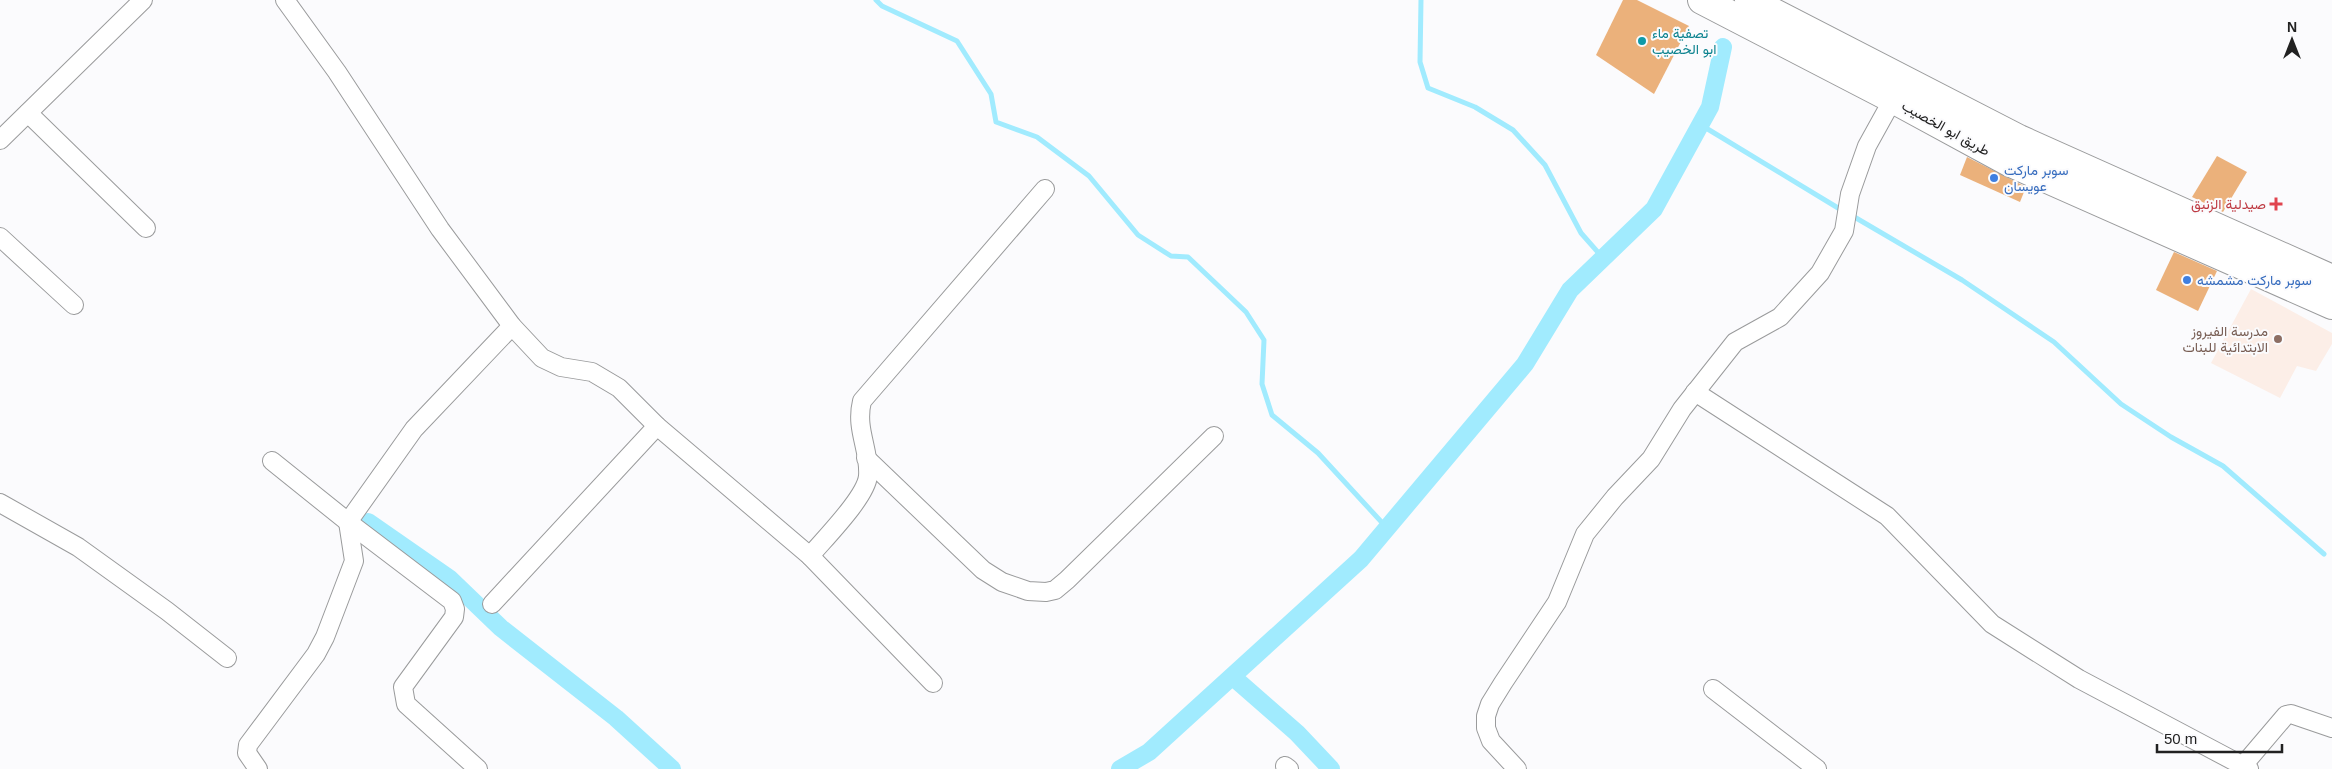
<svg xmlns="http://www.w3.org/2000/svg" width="2332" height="769" font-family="Helvetica,Vazirmatn,sans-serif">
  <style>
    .education { fill: #fceee7 }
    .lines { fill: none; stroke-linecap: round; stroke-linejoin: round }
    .stream { stroke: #a1ebfe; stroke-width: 5 }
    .canal { stroke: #a1ebfe; stroke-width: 18 }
    .building { fill: #ebb17b }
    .minor-casing { stroke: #9a9b9c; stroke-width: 20 }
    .primary-casing { stroke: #9a9b9c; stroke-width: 30 }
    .minor { stroke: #fff; stroke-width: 18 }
    .primary { stroke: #fff; stroke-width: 28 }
    .culture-dot { fill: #0f9aa8; stroke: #fbfbfd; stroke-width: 2 }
    .shop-dot { fill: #3f7fe0; stroke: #fbfbfd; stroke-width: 2 }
    .health-dot { fill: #e0444e; stroke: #fbfbfd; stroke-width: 2 }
    .education-dot { fill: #8d6e63; stroke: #fbfbfd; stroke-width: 2 }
    .labels { text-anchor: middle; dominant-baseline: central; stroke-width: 4; stroke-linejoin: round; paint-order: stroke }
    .culture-label { font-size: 14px; fill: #0d838f; stroke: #fbfbfd; text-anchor: start }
    .street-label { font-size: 14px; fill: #212121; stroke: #fbfbfd }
    .shop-label { font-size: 14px; fill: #366cbe; stroke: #fbfbfd; text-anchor: start }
    .health-label { font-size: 14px; fill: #be3a42; stroke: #fbfbfd; text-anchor: end }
    .education-label { font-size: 14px; fill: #785e54; stroke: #fbfbfd; text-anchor: end }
  </style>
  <rect width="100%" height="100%" fill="#fbfbfd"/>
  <!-- education -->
  <polygon class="education" points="2251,289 2332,333 2332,344 2316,371 2297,366 2280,398 2211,363"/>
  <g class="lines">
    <!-- stream -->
    <g class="stream">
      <polyline points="876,0 882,6 957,41 991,94 996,122 1037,137 1089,176 1138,235 1171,256 1188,257 1246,312 1264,340 1262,384 1272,415 1318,453 1387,528"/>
      <polyline points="1421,0 1420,62 1428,88 1475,107 1513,130 1545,165 1581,233 1603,258"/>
      <polyline points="1701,125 1843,211"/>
      <polyline points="1851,215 1962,280 2054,342 2121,404 2171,437 2223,466 2324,554"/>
    </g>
    <!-- canal -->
    <g class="canal">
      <polyline points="368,522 450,579 501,628 616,718 672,769"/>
      <polyline points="1233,677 1297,733 1331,769"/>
      <polyline points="1120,769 1149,752 1361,559 1525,364 1570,290 1654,209 1710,107 1723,47"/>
    </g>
  </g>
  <!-- building -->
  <g class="building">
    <polygon points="1623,0 1637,0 1689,26 1654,94 1596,55"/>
    <polygon points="2217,156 2247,172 2223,212 2192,197"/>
    <polygon points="1967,157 2026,187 2020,202 1960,175"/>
    <polygon points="2174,252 2217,271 2198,311 2156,290"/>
  </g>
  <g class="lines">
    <!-- minor casing -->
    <g class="minor-casing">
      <g id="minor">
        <polyline points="285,0 337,72 440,229 512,326 542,358 561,367 592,372 619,388 657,426 810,556 933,683"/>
        <polyline points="28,113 146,228"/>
        <polyline points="0,140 143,0"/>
        <polyline points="0,237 74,305"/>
        <polyline points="1695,392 1887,516 1992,624 2079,679 2249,769"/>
        <polyline points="866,458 983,570 1002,582 1028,591 1046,592 1055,590 1067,580 1214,436"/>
        <polyline points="272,461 348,522 452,601 455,609 454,617 403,687 406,704 478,769"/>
        <polyline points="0,503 78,547 167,611 227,658"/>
        <path d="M810 556C825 538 866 497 868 476 870 449 855 430 862 401L1045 189"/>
        <polyline points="492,604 657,426"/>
        <polyline points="1713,689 1817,769"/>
        <polyline points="1285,766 1289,769"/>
        <polyline points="258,769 247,753 248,745 316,654 325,637 354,561 348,522 414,429 512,326"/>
        <polyline points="1517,769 1491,741 1486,728 1486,716 1490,704 1503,683 1557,602 1585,534 1615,497 1651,459 1682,409 1735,342 1780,317 1820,273 1844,231 1850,194 1867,146 1893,99"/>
        <polyline points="2240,769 2286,715 2291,714 2332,728"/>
      </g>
    </g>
    <!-- primary casing -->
    <g class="primary-casing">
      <g id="primary">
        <polyline points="1702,0 1893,99 2009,162 2332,305"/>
        <polyline points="1749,0 2019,139 2332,279"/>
      </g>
    </g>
    <!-- minor -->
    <use href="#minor" class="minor"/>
    <!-- primary -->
    <use href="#primary" class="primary"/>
  </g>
  <!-- markers -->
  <circle class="culture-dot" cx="1642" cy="41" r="5"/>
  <g class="shop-dot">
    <circle cx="1994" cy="178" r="5"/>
    <circle cx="2187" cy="280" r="5"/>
  </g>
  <path class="health-dot" d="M2273.5 196.5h5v5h5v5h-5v5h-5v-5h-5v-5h5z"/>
  <circle class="education-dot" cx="2278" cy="339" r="5"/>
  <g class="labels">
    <!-- culture labels -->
    <g class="culture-label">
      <text x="1652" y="33">تصفية ماء<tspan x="1652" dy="16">ابو الخصيب</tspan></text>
    </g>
    <!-- street labels -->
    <g class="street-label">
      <text transform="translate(1946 128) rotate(29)">طريق ابو الخصيب</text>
    </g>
    <!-- shop labels -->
    <g class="shop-label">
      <text x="2004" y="170">سوبر ماركت<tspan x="2004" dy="16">عويسان</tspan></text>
      <text x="2197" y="280">سوبر ماركت مشمشه</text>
    </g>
    <!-- health labels -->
    <g class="health-label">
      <text x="2266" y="204">صيدلية الزنبق</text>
    </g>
    <!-- education labels -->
    <g class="education-label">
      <text x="2268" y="331">مدرسة الفيروز<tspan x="2268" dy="16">الابتدائية للبنات</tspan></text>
    </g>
  </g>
  <!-- north arrow -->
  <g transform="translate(2292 40)" stroke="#fbfbfd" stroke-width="4" paint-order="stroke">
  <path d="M0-4L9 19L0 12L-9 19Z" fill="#212121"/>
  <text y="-8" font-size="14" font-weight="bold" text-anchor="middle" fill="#212121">N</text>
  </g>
  <!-- scale -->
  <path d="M2157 744v8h125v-8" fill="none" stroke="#212121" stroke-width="2.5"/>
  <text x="2164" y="744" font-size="15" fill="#212121" stroke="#fbfbfd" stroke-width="4" paint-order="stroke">50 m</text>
</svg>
